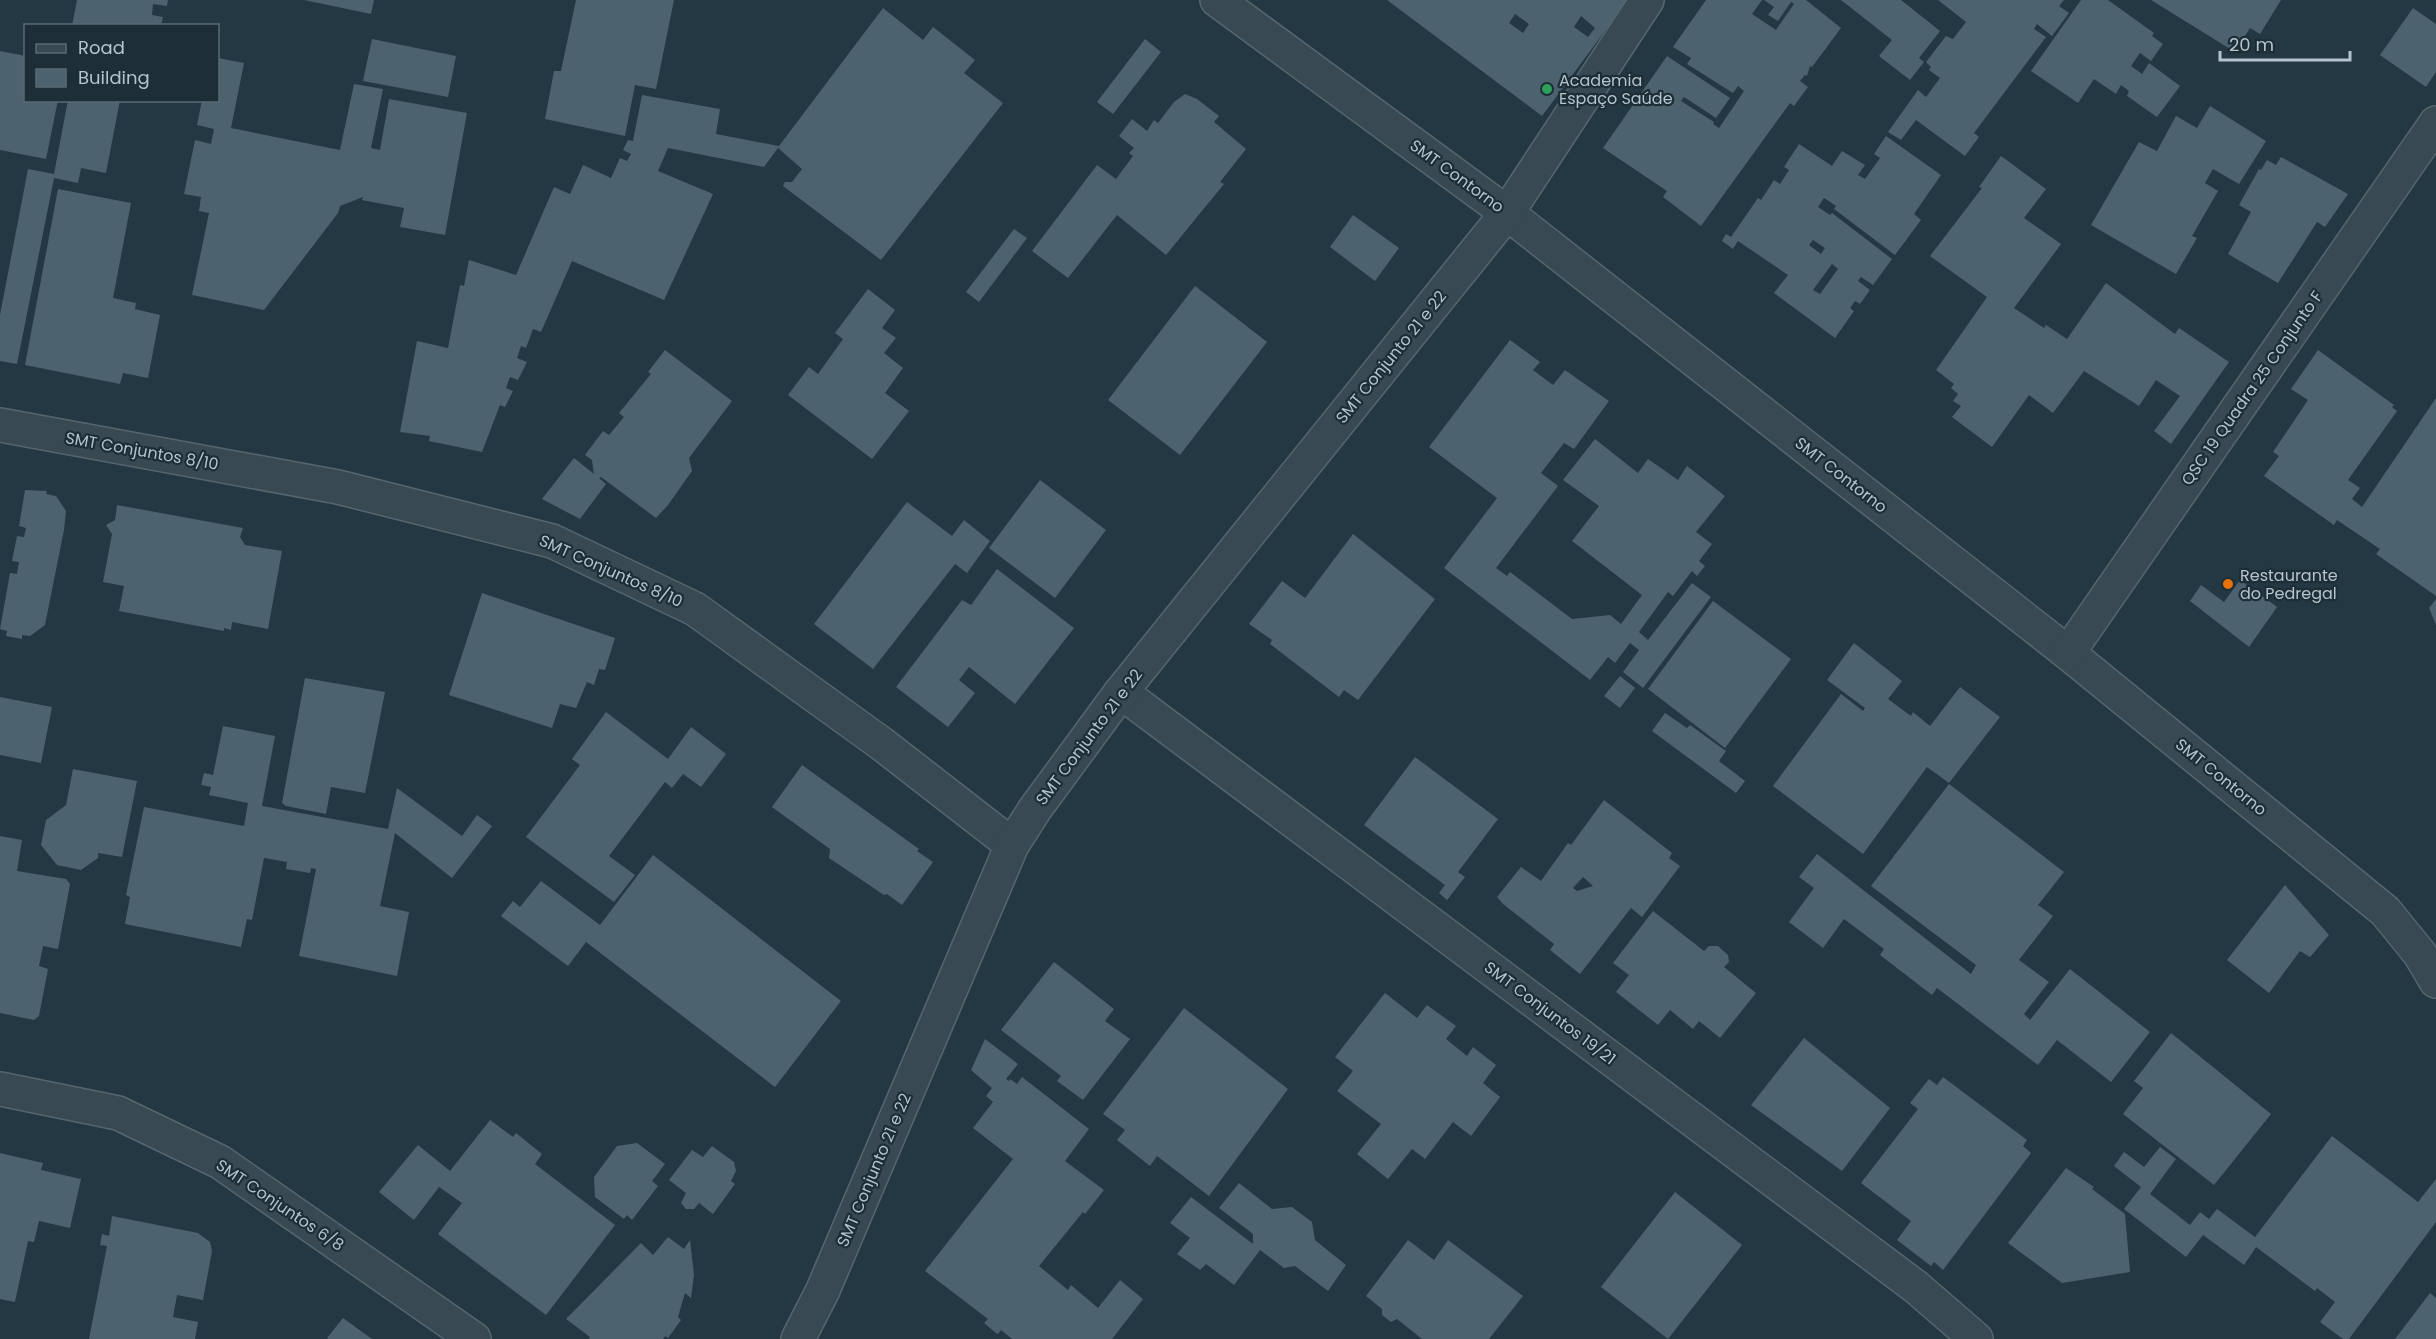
<svg xmlns="http://www.w3.org/2000/svg" width="2436" height="1339" font-family="Poppins,sans-serif">
  <style>
    .building { fill: #4c626e; fill-rule: evenodd }
    .lines { fill: none; stroke-linecap: round; stroke-linejoin: round }
    .minor-casing { stroke: #56666f; stroke-width: 36 }
    .minor { stroke: #384952; stroke-width: 33 }
    .leisure-dot { fill: #2e9e5b; stroke: #1d2e37; stroke-width: 2 }
    .food-dot { fill: #e8710a; stroke: #1d2e37; stroke-width: 2 }
    .labels { text-anchor: middle; dominant-baseline: central; stroke-width: 4.5; stroke-linejoin: round; paint-order: stroke }
    .poi-label { font-size: 16px; fill: #b5c3cc; stroke: #1d2e37; text-anchor: start }
    .street-label { font-size: 16px; fill: #b5c3cc; stroke: #1d2e37 }
  </style>
  <rect width="100%" height="100%" fill="#233843"/>
  <!-- building -->
  <g class="building">
    <polygon points="77,0 168,0 167,6 153,4 152,15 163,17 161,26 72,26"/>
    <polygon points="304,0 374,0 371,14"/>
    <polygon points="576,0 674,0 656,89 635,85 625,136 545,119 554,71 561,71"/>
    <path d="M1387 0H1628L1542 116ZM1515 14 1529 24 1523 33 1509 23ZM1581 16 1595 28 1588 37 1574 27Z"/>
    <polygon points="1706,0 1762,0 1752,14 1776,30 1794,4 1791,2 1778,21 1768,15 1774,7 1764,0 1806,0 1841,28 1812,67 1810,66 1807,76 1805,75 1800,81 1808,87 1794,106 1790,103 1701,226 1663,197 1667,191 1603,148 1667,56 1730,98 1716,118 1684,97 1681,101 1714,122 1713,124 1719,128 1744,91 1738,86 1733,93 1687,64 1691,58 1673,47"/>
    <polygon points="1841,0 1901,0 1940,31 1919,58 1924,62 1910,80 1879,56 1892,40"/>
    <polygon points="1938,0 2064,0 2059,6 2069,13 2052,36 2037,24 2034,29 2046,37 1974,133 1979,137 1965,156 1916,120 1901,140 1888,132 1918,90 1926,97 1940,78 1929,70 1931,67 1926,62 1946,36 1953,39 1966,22"/>
    <polygon points="2081,0 2108,0 2154,33 2152,36 2163,44 2151,61 2140,53 2131,66 2142,74 2149,63 2180,86 2157,117 2127,96 2129,91 2121,85 2116,94 2094,79 2078,103 2031,71"/>
    <polygon points="2151,0 2281,0 2260,34 2250,28 2235,52"/>
    <polygon points="883,8 923,40 933,27 975,60 964,73 1003,103 881,260 783,186 785,182 792,182 802,169 778,148 764,167 668,148 658,171 713,194 664,300 572,261 541,332 533,329 526,348 521,346 517,358 527,362 518,380 510,377 506,388 513,391 505,407 500,405 482,452 429,441 430,436 400,432 417,341 448,348 460,285 464,286 469,260 516,275 554,187 570,194 583,165 611,178 620,158 627,161 631,154 623,150 628,140 633,141 642,95 720,109 716,134 779,146"/>
    <polygon points="2413,8 2436,24 2436,72 2426,87 2380,55"/>
    <polygon points="372,39 456,56 448,97 363,81"/>
    <polygon points="1145,39 1161,52 1113,114 1097,102"/>
    <polygon points="0,51 26,56 26,100 58,100 46,159 0,150"/>
    <polygon points="218,58 244,63 231,128 340,150 354,84 383,89 371,148 380,150 389,99 467,113 445,235 400,227 404,208 362,200 363,197 340,206 338,213 264,310 192,295 209,213 199,211 201,197 184,194 195,140 211,144 214,129 197,125 202,100 218,100"/>
    <polygon points="1185,94 1197,99 1219,116 1214,122 1246,149 1220,182 1224,184 1166,255 1117,215 1068,278 1032,251 1097,165 1116,179 1133,156 1129,153 1134,148 1119,136 1132,119 1147,131 1154,120 1158,123 1174,102"/>
    <polygon points="68,100 120,100 106,173 81,168 78,183 54,178 17,364 0,361 0,315 28,169 54,174"/>
    <polygon points="2210,106 2266,141 2239,184 2213,169 2205,183 2218,191 2192,236 2197,238 2176,274 2091,225 2139,142 2157,151 2176,116 2197,128"/>
    <path d="M1886 136 1941 175 1914 214 1921 220 1895 255 1834 209 1836 206 1824 198 1818 207 1830 215 1832 213 1892 259 1873 285 1861 277 1858 281 1870 290 1860 304 1855 301 1850 308 1854 311 1835 338 1774 293 1788 275 1738 241 1733 249 1722 241 1726 234 1731 237 1758 198 1761 200 1774 180 1780 184 1789 170 1784 167 1799 144 1832 166 1842 151 1865 165 1858 175 1865 179 1880 158 1874 154ZM1813 240 1825 248 1821 254 1809 245ZM1832 264 1838 269 1820 294 1813 290Z"/>
    <polygon points="2001,156 2046,189 2024,218 2061,244 2014,308 2044,328 2046,325 2067,339 2106,283 2175,334 2179,328 2229,362 2171,444 2154,431 2180,396 2156,380 2139,406 2084,371 2053,413 2029,395 1992,447 1952,417 1961,406 1953,401 1958,394 1951,388 1954,384 1936,370 1987,297 1930,256 1982,188 1979,187"/>
    <polygon points="2281,157 2348,194 2325,227 2317,222 2278,283 2228,254 2251,212 2239,205 2259,169 2261,170 2267,160 2276,165"/>
    <polygon points="58,189 131,203 113,298 136,303 135,309 160,315 148,378 123,373 120,384 25,365"/>
    <polygon points="1353,215 1399,248 1375,281 1330,247"/>
    <polygon points="1014,229 1027,238 979,302 966,292"/>
    <polygon points="1195,286 1267,342 1180,455 1108,400"/>
    <polygon points="868,289 895,310 882,328 896,338 884,353 903,368 885,393 909,411 872,459 788,395 809,367 818,374 843,339 835,333"/>
    <polygon points="1510,340 1540,362 1533,370 1553,385 1565,370 1609,401 1574,449 1564,443 1541,473 1558,486 1496,568 1507,576 1510,572 1572,619 1610,615 1621,624 1642,595 1572,541 1599,506 1563,480 1595,439 1638,473 1648,459 1678,480 1687,466 1725,496 1696,532 1712,544 1699,561 1705,566 1697,576 1692,571 1673,596 1668,592 1639,632 1648,640 1692,583 1711,597 1643,688 1623,672 1639,650 1630,643 1615,663 1608,657 1590,680 1444,568 1497,498 1429,447"/>
    <polygon points="665,350 732,401 689,458 692,471 668,505 656,518 601,477 599,478 606,484 580,519 542,499 574,458 594,474 592,460 585,455 603,431 609,435 624,417 619,413 651,374 648,372"/>
    <polygon points="2318,350 2394,405 2392,407 2397,411 2348,480 2360,488 2352,499 2362,507 2436,398 2436,596 2376,554 2380,549 2337,520 2334,525 2264,476 2279,456 2273,452 2308,400 2291,389"/>
    <polygon points="1040,480 1106,530 1055,598 989,548"/>
    <polygon points="25,490 47,491 46,494 56,496 66,511 64,530 45,625 30,636 22,635 22,639 6,636 7,631 0,629 10,573 17,574 19,562 12,561 17,536 24,537 26,528 19,526"/>
    <polygon points="907,502 952,536 964,520 990,541 967,573 955,564 873,669 814,624"/>
    <polygon points="117,505 243,528 240,537 245,545 282,551 268,629 232,622 231,630 224,628 224,631 119,611 124,586 103,582 112,534 106,525 115,520"/>
    <polygon points="1353,534 1435,599 1358,700 1344,690 1339,697 1270,644 1272,640 1249,624 1282,581 1305,598"/>
    <polygon points="997,569 1074,628 1015,704 969,667 959,680 975,693 948,727 896,687 962,600 971,605"/>
    <polygon points="2240,580 2277,607 2249,647 2190,601 2201,585 2224,602"/>
    <polygon points="482,593 615,638 605,670 599,669 594,685 587,682 576,708 560,704 552,728 449,695"/>
    <polygon points="2436,599 2436,625 2429,608"/>
    <polygon points="1713,601 1791,659 1725,748 1648,689"/>
    <polygon points="1854,643 1902,681 1888,699 1911,716 1913,712 1930,726 1960,687 2000,717 1949,783 1927,767 1863,854 1773,786 1841,694 1863,711 1865,708 1827,680"/>
    <polygon points="1620,676 1635,688 1620,708 1604,696"/>
    <polygon points="305,678 385,692 365,793 331,787 326,814 286,806 282,803"/>
    <polygon points="0,697 52,707 41,763 0,755"/>
    <polygon points="606,712 668,759 691,727 726,754 701,787 683,774 672,788 665,782 609,856 635,875 614,902 526,837 580,765 572,759"/>
    <polygon points="1665,713 1687,728 1690,725 1726,751 1719,761 1745,781 1736,793 1652,731"/>
    <polygon points="223,726 275,736 262,806 388,829 397,788 462,836 477,815 492,826 452,878 395,833 380,906 409,912 397,976 299,956 316,869 311,868 310,873 286,869 287,862 264,858 252,920 247,919 241,947 125,924 130,897 126,895 144,807 244,826 248,803 209,795 211,787 201,785 204,773 213,775"/>
    <polygon points="1415,757 1498,819 1458,872 1465,877 1447,900 1439,893 1445,885 1364,825"/>
    <polygon points="802,765 919,849 917,851 933,862 902,905 887,894 884,895 829,858 830,849 772,807"/>
    <polygon points="73,769 137,781 122,857 98,853 98,858 81,870 57,865 41,845 46,820 66,805"/>
    <polygon points="1949,784 2064,872 2038,905 2053,916 2019,960 2049,982 2024,1014 2030,1020 2070,969 2150,1032 2111,1082 2057,1040 2038,1065 1937,988 1932,995 1880,955 1884,949 1844,919 1823,948 1789,922 1814,888 1799,877 1817,854 1971,974 1976,965 1871,886"/>
    <path d="M1604 800 1672 853 1669 858 1680 866 1642 917 1631 908 1580 974 1550 950 1554 944 1503 904 1497 897 1521 867 1541 881 1568 843 1571 845ZM1583 877 1593 886 1577 891 1573 888Z"/>
    <polygon points="0,836 22,840 17,871 66,879 70,884 58,949 43,946 39,966 48,969 39,1016 34,1020 0,1013"/>
    <polygon points="653,855 841,1001 775,1087 586,942 568,966 501,916 513,901 520,907 541,881 600,925"/>
    <polygon points="2285,885 2329,935 2310,957 2300,951 2269,993 2227,960"/>
    <polygon points="1653,911 1704,951 1709,946 1718,946 1728,955 1729,962 1724,967 1756,993 1720,1038 1699,1021 1693,1029 1670,1010 1658,1025 1616,992 1629,975 1613,963"/>
    <polygon points="1054,962 1114,1009 1105,1021 1130,1039 1083,1100 1057,1081 1061,1076 1001,1030"/>
    <polygon points="1385,993 1417,1018 1427,1005 1456,1026 1446,1039 1467,1056 1473,1047 1496,1065 1483,1083 1500,1097 1471,1136 1453,1122 1425,1159 1412,1149 1388,1179 1357,1154 1381,1124 1337,1091 1353,1071 1335,1057"/>
    <polygon points="1184,1008 1288,1089 1209,1196 1157,1156 1150,1166 1117,1140 1125,1130 1103,1114"/>
    <polygon points="2171,1033 2271,1114 2214,1185 2123,1114 2143,1088 2134,1081"/>
    <polygon points="1804,1038 1890,1108 1842,1171 1751,1105"/>
    <polygon points="985,1039 1018,1064 1006,1079 1009,1081 1010,1079 1017,1084 1022,1077 1089,1129 1065,1161 1104,1190 1085,1214 1083,1212 1039,1266 1068,1290 1071,1285 1098,1308 1120,1280 1143,1299 1112,1339 1012,1339 1001,1330 998,1334 996,1333 984,1323 988,1319 925,1271 1013,1159 973,1128 993,1102 986,1096 992,1088 971,1070"/>
    <polygon points="1943,1077 2027,1140 2023,1146 2031,1153 1943,1270 1934,1262 1931,1266 1897,1240 1911,1221 1861,1183 1918,1109 1910,1103 1929,1079 1937,1085"/>
    <polygon points="490,1120 513,1137 516,1133 542,1154 535,1164 615,1225 546,1315 438,1234 462,1203 439,1187 414,1220 379,1192 418,1145 450,1171"/>
    <polygon points="2332,1136 2418,1202 2436,1179 2436,1222 2349,1339 2343,1339 2320,1322 2335,1302 2317,1288 2315,1291 2256,1247 2244,1265 2203,1235 2186,1257 2124,1209 2141,1187 2114,1166 2124,1152 2144,1167 2160,1147 2176,1159 2150,1194 2190,1225 2200,1212 2209,1219 2217,1209 2255,1237"/>
    <polygon points="637,1143 665,1164 652,1181 658,1186 632,1220 627,1215 624,1219 595,1197 594,1177 617,1146"/>
    <polygon points="712,1146 734,1162 736,1171 731,1181 735,1184 713,1214 699,1203 694,1209 686,1209 681,1203 686,1193 669,1180 692,1150 703,1157"/>
    <polygon points="0,1153 43,1163 41,1170 81,1179 70,1228 39,1221 34,1242 28,1241 15,1302 0,1299"/>
    <polygon points="2066,1168 2094,1187 2092,1189 2125,1214 2130,1272 2062,1283 2008,1243"/>
    <polygon points="1239,1183 1272,1209 1292,1207 1312,1222 1315,1240 1346,1265 1328,1291 1295,1266 1284,1268 1260,1250 1234,1285 1206,1264 1200,1270 1177,1254 1190,1238 1170,1223 1191,1197 1253,1244 1253,1234 1219,1208"/>
    <polygon points="1675,1192 1742,1245 1668,1339 1601,1287"/>
    <polygon points="112,1216 198,1233 210,1242 212,1251 203,1300 177,1295 173,1317 198,1322 195,1339 89,1339 107,1246 100,1245 102,1234 109,1236"/>
    <polygon points="668,1237 684,1249 690,1240 694,1275 691,1298 685,1293 678,1317 681,1320 668,1338 665,1336 663,1339 589,1339 590,1337 566,1319 641,1243 653,1255"/>
    <polygon points="1408,1240 1434,1260 1448,1240 1523,1296 1489,1339 1422,1339 1397,1319 1391,1322 1382,1315 1382,1309 1366,1296"/>
    <polygon points="2430,1293 2436,1298 2436,1339 2395,1339"/>
    <polygon points="343,1318 372,1339 328,1339 327,1338"/>
  </g>
  <g class="lines">
    <!-- minor casing -->
    <g class="minor-casing">
      <g id="minor">
        <polyline points="1217,0 1507,213 2068,653 2385,911 2420,954 2436,981"/>
        <polyline points="0,425 338,487 552,541 695,609 882,744 1012,845"/>
        <polyline points="2068,653 2436,123"/>
        <polyline points="1121,692 1916,1287 1976,1339"/>
        <polyline points="0,1089 118,1113 220,1162 474,1339"/>
        <polyline points="798,1339 823,1290 1012,845 1035,809 1121,692 1507,213 1647,0"/>
      </g>
    </g>
    <!-- minor -->
    <use href="#minor" class="minor"/>
  </g>
  <!-- markers -->
  <circle class="leisure-dot" cx="1547" cy="89" r="6"/>
  <circle class="food-dot" cx="2228" cy="584" r="6"/>
  <g class="labels">
    <!-- poi labels -->
    <g class="poi-label">
      <text x="1559" y="80">Academia<tspan x="1559" dy="18">Espaço Saúde</tspan></text>
      <text x="2240" y="575">Restaurante<tspan x="2240" dy="18">do Pedregal</tspan></text>
    </g>
    <!-- street labels -->
    <g class="street-label">
      <text transform="translate(1457 176) rotate(36)">SMT Contorno</text>
      <text transform="translate(1391 357) rotate(-51)">SMT Conjunto 21 e 22</text>
      <text transform="translate(2252 388) rotate(-55)">QSC 19 Quadra 25 Conjunto F</text>
      <text transform="translate(142 451) rotate(10)">SMT Conjuntos 8/10</text>
      <text transform="translate(1841 475) rotate(38)">SMT Contorno</text>
      <text transform="translate(611 571) rotate(24)">SMT Conjuntos 8/10</text>
      <text transform="translate(1089 737) rotate(-53)">SMT Conjunto 21 e 22</text>
      <text transform="translate(2221 777) rotate(39)">SMT Contorno</text>
      <text transform="translate(1550 1013) rotate(37)">SMT Conjuntos 19/21</text>
      <text transform="translate(874 1170) rotate(-67)">SMT Conjunto 21 e 22</text>
      <text transform="translate(280 1205) rotate(34)">SMT Conjuntos 6/8</text>
    </g>
  </g>
  <!-- legend -->
  <rect x="24" y="24" width="195" height="78" fill="#1d2e37" stroke="#5a6a73" stroke-width="1.5"/>
  <rect x="36" y="44" width="30" height="9" fill="#384952" stroke="#5a6a73" stroke-width="1.5"/>
  <text x="78" y="54" font-size="18" fill="#b5c3cc">Road</text>
  <rect x="36" y="69" width="30" height="18" fill="#4c626e" stroke="#5a6a73" stroke-width="1.5"/>
  <text x="78" y="84" font-size="18" fill="#b5c3cc">Building</text>
  <!-- scale -->
  <path d="M2220 51v9h130v-9" fill="none" stroke="#b5c3cc" stroke-width="3"/>
  <text x="2229" y="51" font-size="18" fill="#b5c3cc" stroke="#1d2e37" stroke-width="4.5" paint-order="stroke">20 m</text>
</svg>
